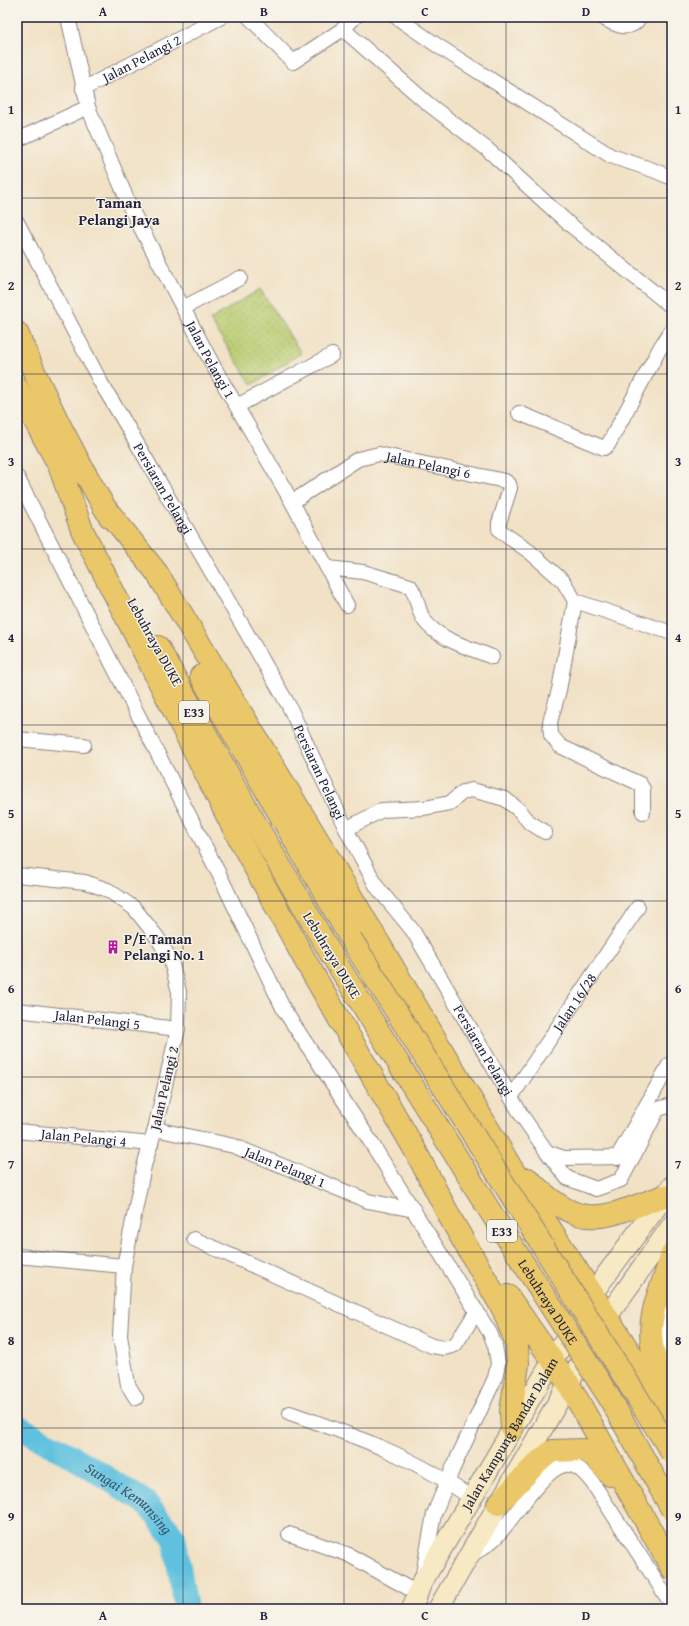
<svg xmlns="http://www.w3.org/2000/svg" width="689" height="1626" font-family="'Gentium Book Plus',serif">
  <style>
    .park { fill: url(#park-dots); stroke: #6d7755 }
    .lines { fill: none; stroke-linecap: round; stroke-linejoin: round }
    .river { stroke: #5fc1de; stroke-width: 24 }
    .street-casing { stroke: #8a8280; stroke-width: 16 }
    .secondary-casing { stroke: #8a8280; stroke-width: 22 }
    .highway-casing { stroke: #8a8280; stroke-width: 24 }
    .street { stroke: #fff; stroke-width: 14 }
    .secondary { stroke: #f7e9c3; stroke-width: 20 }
    .highway { stroke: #eac769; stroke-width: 22 }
    .highway-bridge-casing { stroke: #8a8280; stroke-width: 24; stroke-linecap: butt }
    .highway-bridge { stroke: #eac769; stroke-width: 22 }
    .grid { fill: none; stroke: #22223b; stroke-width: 1; stroke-opacity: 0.55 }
    .labels { text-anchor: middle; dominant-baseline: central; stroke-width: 3; stroke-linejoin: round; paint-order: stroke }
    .shield { fill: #f7f3e8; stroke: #62616f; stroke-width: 1 }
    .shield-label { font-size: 13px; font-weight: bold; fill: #22223b }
    .street-label { font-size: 14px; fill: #22223b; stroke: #f7f3e8 }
    .poi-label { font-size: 14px; font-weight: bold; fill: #22223b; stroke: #f7f3e8; text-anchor: start }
    .neighbourhood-label { font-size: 15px; font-weight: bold; fill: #22223b; stroke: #f7f3e8 }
    .water-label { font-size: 15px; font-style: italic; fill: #375a74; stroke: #f7f3e8 }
    .neatline { fill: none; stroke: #22223b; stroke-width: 1.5 }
    .grid-label { font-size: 13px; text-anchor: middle; font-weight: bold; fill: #22223b }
  </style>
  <defs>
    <pattern id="park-dots" width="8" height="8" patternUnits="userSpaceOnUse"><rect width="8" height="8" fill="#b8cc6f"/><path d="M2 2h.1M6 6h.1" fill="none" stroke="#9eaf61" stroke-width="1.8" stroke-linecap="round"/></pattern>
  </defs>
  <rect width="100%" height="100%" fill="#f7f3e8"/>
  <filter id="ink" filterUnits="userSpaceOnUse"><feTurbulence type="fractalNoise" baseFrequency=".025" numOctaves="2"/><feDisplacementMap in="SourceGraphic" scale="8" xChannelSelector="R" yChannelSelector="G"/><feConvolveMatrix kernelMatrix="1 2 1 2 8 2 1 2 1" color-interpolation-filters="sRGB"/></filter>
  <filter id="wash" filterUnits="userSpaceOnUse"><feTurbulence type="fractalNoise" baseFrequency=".012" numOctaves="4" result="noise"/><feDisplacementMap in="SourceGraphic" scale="16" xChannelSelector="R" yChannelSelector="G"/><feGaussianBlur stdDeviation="0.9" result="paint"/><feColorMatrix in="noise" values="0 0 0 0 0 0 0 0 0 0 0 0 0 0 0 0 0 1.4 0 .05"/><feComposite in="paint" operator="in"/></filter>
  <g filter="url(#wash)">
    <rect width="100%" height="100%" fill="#f1e1c5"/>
    <!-- park -->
    <polygon class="park" points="260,289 301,353 252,385 210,320"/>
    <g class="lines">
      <!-- river -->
      <path class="river" id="s1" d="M17 1426 80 1461 145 1502 174 1537 186 1609"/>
    </g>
  </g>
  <g filter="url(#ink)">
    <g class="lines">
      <!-- street casing -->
      <g class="street-casing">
        <g id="street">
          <path id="s2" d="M68 17 88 107 131 209 215 369 292 502 347 605"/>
          <polyline points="249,17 293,62 343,29 355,17"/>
          <polyline points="396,17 438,46 611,156 653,170 672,178"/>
          <path d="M601 17C615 25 630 33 640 17"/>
          <polyline points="343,29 427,103 487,149 568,223 672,307"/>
          <path id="s3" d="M83 89 221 17"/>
          <polyline points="17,140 88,107"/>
          <path id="s4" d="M17 222 101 383 124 421 289 706 346 829 377 887 413 931 522 1116 547 1152 567 1178 596 1189 621 1180 658 1109 672 1105"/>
          <polyline points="183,308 240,278"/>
          <polyline points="237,406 332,355"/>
          <polyline points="519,413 604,448 608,445 660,348 672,330"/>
          <polyline points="17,477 220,876 284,1010 367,1136 490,1333 495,1346 498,1363 495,1378 453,1468 434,1514 423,1574"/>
          <path id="s5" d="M292 502 358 459 379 454 505 481 509 484 510 488 499 523V529L503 533 530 552 563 581 575 601 559 690 550 722 551 735 560 746 640 784 643 789V812"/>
          <path d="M328 568 363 572 410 586C418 596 417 610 424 620 438 640 471 648 492 657"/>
          <polyline points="575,601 672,633"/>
          <polyline points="17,739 84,745"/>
          <polyline points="346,829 382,810 424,808 450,803 463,792 472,790 505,799 520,811 529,822 545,832"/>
          <polyline points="17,875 85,882 108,890 134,908 157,937 171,961 179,992 178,1029 155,1129 144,1166 124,1266 120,1336 128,1385 136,1398"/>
          <path id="s6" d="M17 1010 178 1029"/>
          <path id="s7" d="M511 1097 638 907"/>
          <path id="s8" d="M155 1129 234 1146 368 1201 414 1210"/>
          <path id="s9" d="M17 1131 151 1144"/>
          <polyline points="547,1152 564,1158 625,1157"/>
          <polyline points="617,1158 669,1065"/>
          <polyline points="194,1239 432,1346 444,1348 455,1345 477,1311"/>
          <polyline points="17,1256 124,1266"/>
          <path d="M663 1312C662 1332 665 1350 672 1368"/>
          <path d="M290 1413C353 1435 417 1458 471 1498"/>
          <polyline points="289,1534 347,1554 417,1593"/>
          <path d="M472 1555C480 1549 489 1544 496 1537 513 1520 543 1468 565 1465 577 1463 585 1474 592 1482L672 1605"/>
        </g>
      </g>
      <!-- secondary casing -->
      <g class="secondary-casing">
        <g id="secondary">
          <path id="s10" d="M412 1609 421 1584 592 1294 672 1186"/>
          <polyline points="438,1609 607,1317 672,1225"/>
        </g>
      </g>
      <!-- highway casing -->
      <g class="highway-casing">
        <g id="highway">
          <path d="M17 333C44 397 75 458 110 517"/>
          <polyline points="17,388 67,480"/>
          <polyline points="60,468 82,530 234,829 305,960 415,1150 453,1223 503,1309 517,1345 518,1364 511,1411 512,1429"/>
          <polyline points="103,505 157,573 325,852 512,1169 672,1418"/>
          <polyline points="158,647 245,805 331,954"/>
          <polyline points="201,676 351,939"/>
          <path d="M528 1179C583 1233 599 1219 664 1196"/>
          <polyline points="508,1296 568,1383 672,1568"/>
          <path d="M670 1399C664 1381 654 1363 652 1344 647 1313 664 1283 672 1254"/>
          <polyline points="498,1504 537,1463 552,1451 584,1450 595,1457 610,1475"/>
        </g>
      </g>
      <!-- street -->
      <use href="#street" class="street"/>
      <!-- secondary -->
      <use href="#secondary" class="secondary"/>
      <!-- highway -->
      <use href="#highway" class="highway"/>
      <!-- highway-bridge casing -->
      <g class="highway-bridge-casing">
        <g id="highway-bridge">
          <polyline points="351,939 672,1453"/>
          <path id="s11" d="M331 954 490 1211 609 1397 672 1509"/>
        </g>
      </g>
      <!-- highway-bridge -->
      <use href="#highway-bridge" class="highway-bridge"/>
    </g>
  </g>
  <!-- grid -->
  <path class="grid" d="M183 17V1609M344 17V1609M506 17V1609M17 198H672M17 374H672M17 549H672M17 725H672M17 901H672M17 1077H672M17 1252H672M17 1428H672"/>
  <!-- icons -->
  <defs>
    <g id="building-bare" transform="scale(1.08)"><path d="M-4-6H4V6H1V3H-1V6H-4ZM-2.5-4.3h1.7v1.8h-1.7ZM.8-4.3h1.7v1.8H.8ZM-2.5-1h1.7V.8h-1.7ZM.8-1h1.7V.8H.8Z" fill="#b5179e" stroke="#f7f3e8" stroke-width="2.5" paint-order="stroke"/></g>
  </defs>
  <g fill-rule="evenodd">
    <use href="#building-bare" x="113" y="947"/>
  </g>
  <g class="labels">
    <!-- shield labels -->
    <g class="shield">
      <rect x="179" y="701" width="30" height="22" rx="3"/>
      <rect x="487" y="1220" width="30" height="22" rx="3"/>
    </g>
    <g class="shield-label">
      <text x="194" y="712">E33</text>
      <text x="502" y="1231">E33</text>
    </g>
    <!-- street labels -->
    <g class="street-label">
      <text stroke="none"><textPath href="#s3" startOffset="66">Jalan Pelangi 2</textPath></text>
      <text stroke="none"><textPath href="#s2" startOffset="373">Jalan Pelangi 1</textPath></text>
      <text stroke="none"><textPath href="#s5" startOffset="151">Jalan Pelangi 6</textPath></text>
      <text stroke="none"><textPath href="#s4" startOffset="304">Persiaran Pelangi</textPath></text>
      <text transform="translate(155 642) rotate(61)">Lebuhraya DUKE</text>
      <text stroke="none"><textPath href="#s4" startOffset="628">Persiaran Pelangi</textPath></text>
      <text transform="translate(332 955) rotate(59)">Lebuhraya DUKE</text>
      <text stroke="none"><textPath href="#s7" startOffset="114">Jalan 16/28</textPath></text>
      <text stroke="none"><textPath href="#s6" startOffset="81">Jalan Pelangi 5</textPath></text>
      <text stroke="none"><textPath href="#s4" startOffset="952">Persiaran Pelangi</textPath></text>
      <text transform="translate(164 1088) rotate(-77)">Jalan Pelangi 2</text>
      <text stroke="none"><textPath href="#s9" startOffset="67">Jalan Pelangi 4</textPath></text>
      <text stroke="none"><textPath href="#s8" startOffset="136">Jalan Pelangi 1</textPath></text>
      <text stroke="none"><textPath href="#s11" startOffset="410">Lebuhraya DUKE</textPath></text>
      <text stroke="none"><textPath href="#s10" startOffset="201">Jalan Kampung Bandar Dalam</textPath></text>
    </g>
    <!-- poi labels -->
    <g class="poi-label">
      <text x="124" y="939">P/E Taman<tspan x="124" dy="16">Pelangi No. 1</tspan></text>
    </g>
    <!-- neighbourhood labels -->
    <g class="neighbourhood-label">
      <text x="119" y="202">Taman<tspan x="119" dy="17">Pelangi Jaya</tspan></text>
    </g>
    <!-- water labels -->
    <g class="water-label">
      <text stroke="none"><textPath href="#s1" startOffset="134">Sungai Kemunsing</textPath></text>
    </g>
  </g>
  <!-- margin -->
  <rect width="689" height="1626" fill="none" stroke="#f7f3e8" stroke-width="44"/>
  <rect x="22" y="22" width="645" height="1582" class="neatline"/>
  <g class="grid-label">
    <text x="103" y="16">A</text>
    <text x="264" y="16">B</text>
    <text x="425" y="16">C</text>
    <text x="586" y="16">D</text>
    <text x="11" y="114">1</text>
    <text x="678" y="114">1</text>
    <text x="11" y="290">2</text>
    <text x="678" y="290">2</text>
    <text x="11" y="466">3</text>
    <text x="678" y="466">3</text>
    <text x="11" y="642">4</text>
    <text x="678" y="642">4</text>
    <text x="11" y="818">5</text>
    <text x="678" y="818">5</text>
    <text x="11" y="993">6</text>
    <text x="678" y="993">6</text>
    <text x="11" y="1169">7</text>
    <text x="678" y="1169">7</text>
    <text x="11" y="1345">8</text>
    <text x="678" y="1345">8</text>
    <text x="11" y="1521">9</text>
    <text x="678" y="1521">9</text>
    <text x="103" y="1620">A</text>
    <text x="264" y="1620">B</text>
    <text x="425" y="1620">C</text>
    <text x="586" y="1620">D</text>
  </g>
</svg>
